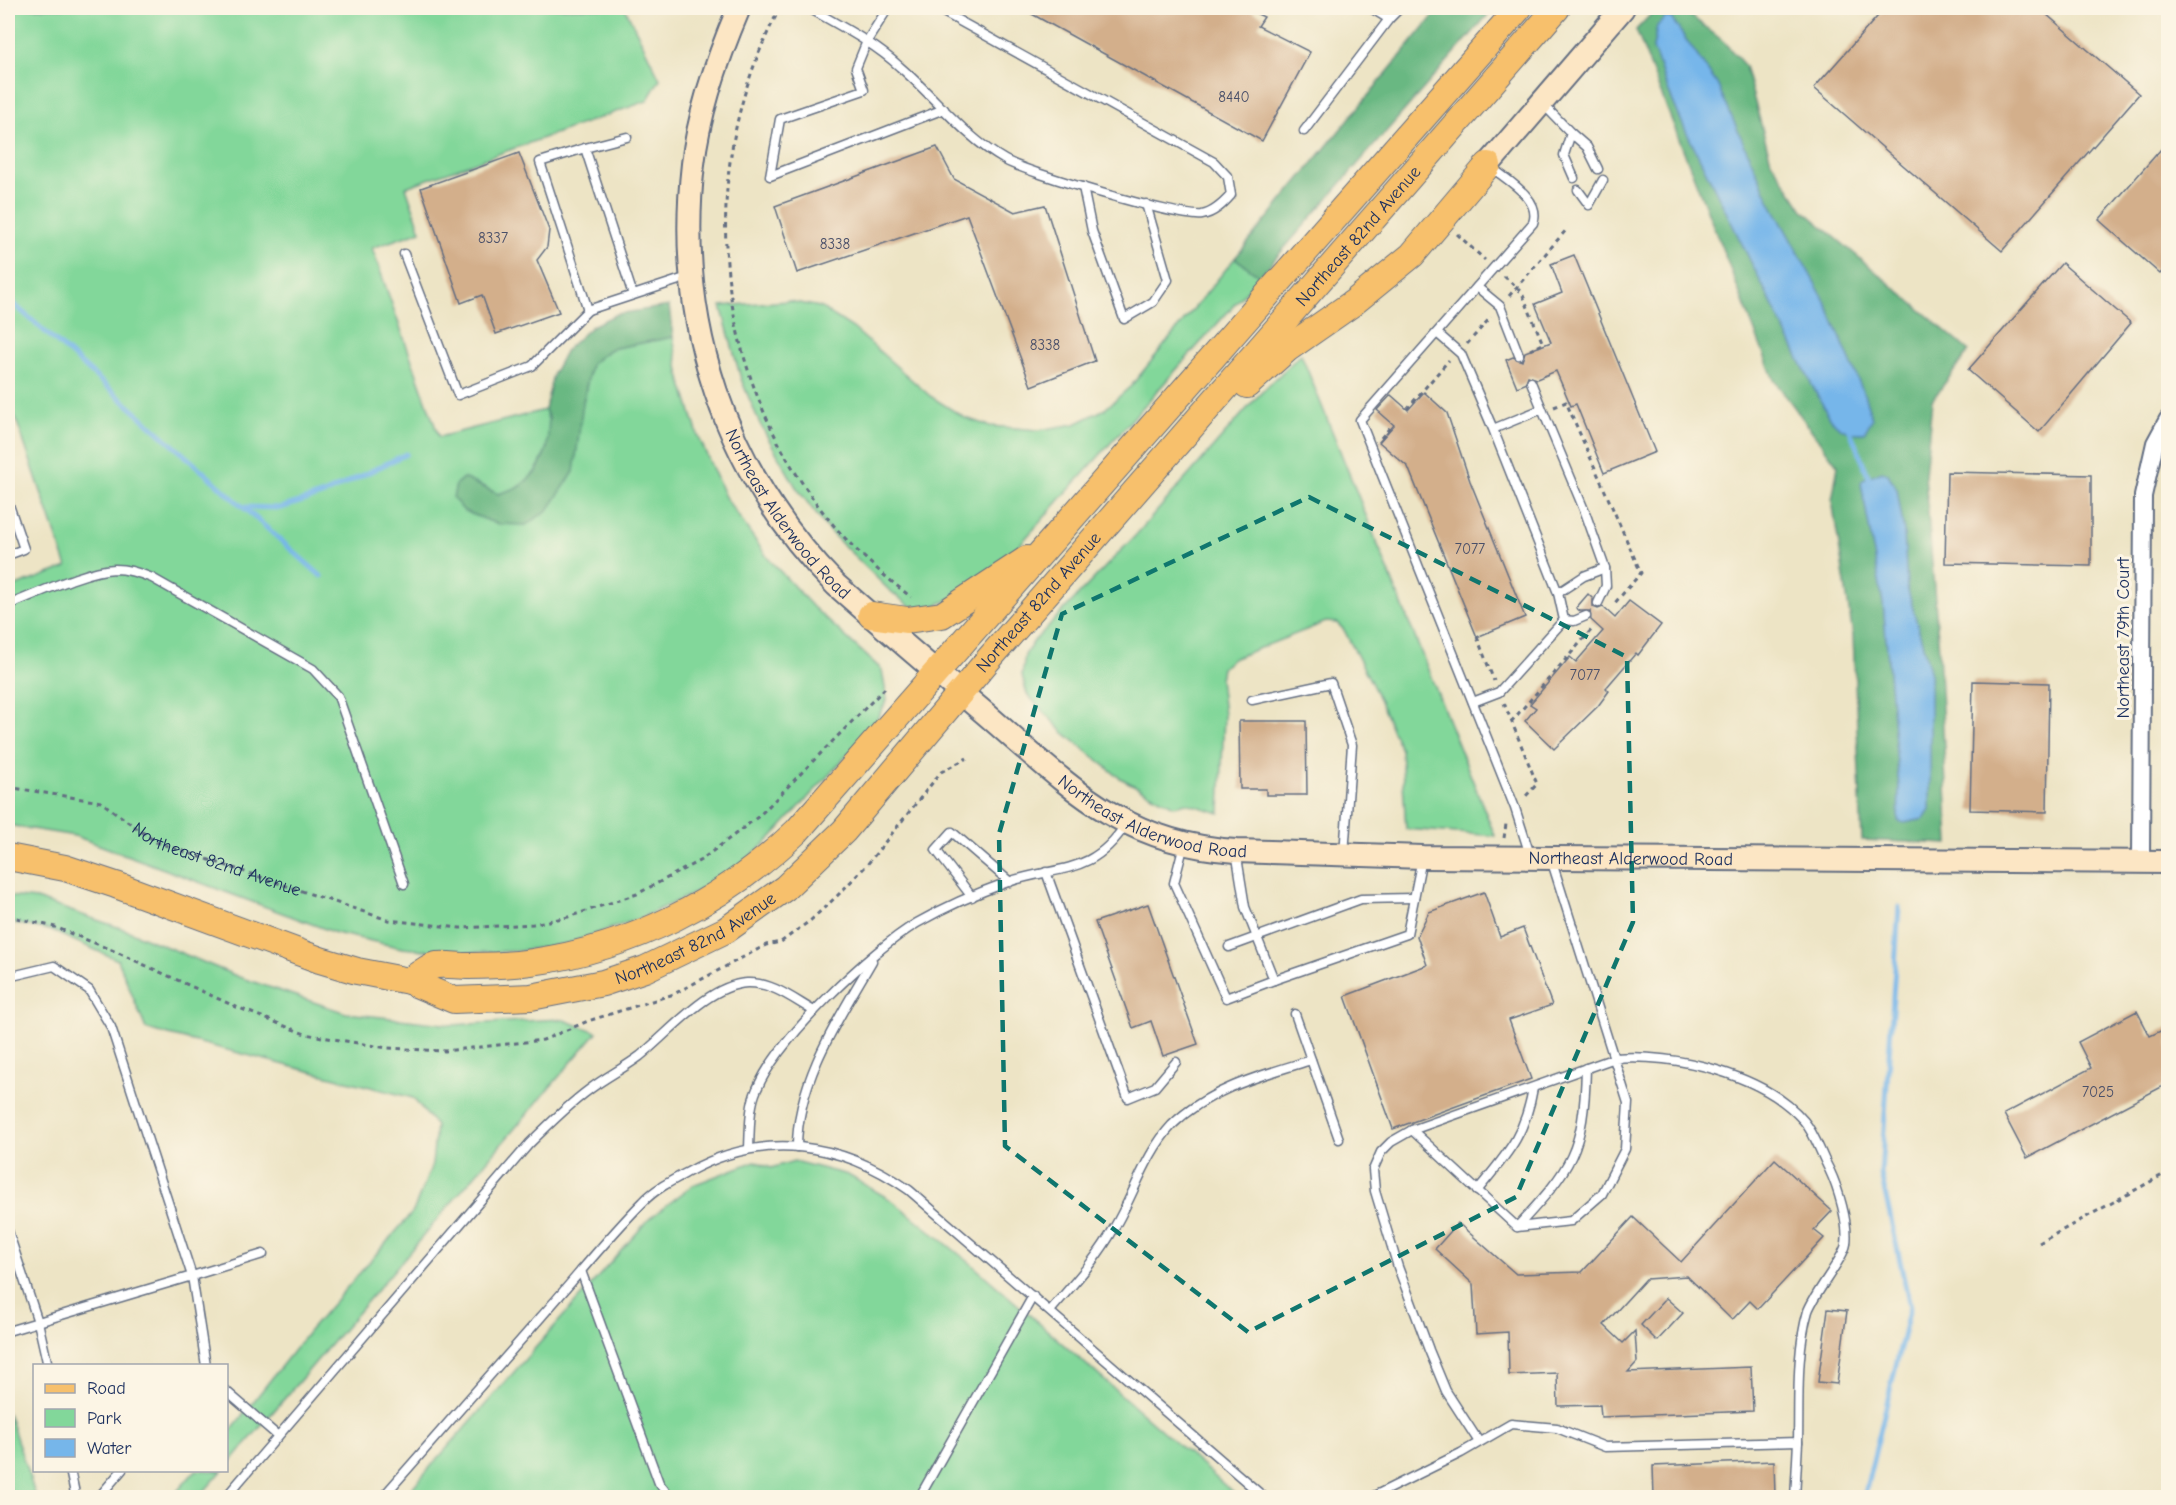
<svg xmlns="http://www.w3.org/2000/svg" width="2176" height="1505" font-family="'Comic Neue',sans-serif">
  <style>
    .green { fill: #82d79a; stroke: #4e837c; stroke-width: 1.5 }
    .forest { fill: #69b882; stroke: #427470; stroke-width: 1.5 }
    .water { fill: #76b6ea; stroke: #4872a4; stroke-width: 1.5 }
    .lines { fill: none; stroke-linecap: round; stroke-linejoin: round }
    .stream { stroke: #76b6ea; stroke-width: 5 }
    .building { fill: #d3af8b }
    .lane-casing { stroke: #646e82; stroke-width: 11 }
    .street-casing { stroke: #646e82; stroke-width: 20 }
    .secondary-casing { stroke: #646e82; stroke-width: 26 }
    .primary-casing { stroke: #646e82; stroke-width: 28 }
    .path { stroke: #646e82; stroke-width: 3; stroke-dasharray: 4.5 4.5; stroke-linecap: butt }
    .lane { stroke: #fff; stroke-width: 8 }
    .street { stroke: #fff; stroke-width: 16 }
    .secondary { stroke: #fce6c4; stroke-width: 22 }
    .primary { stroke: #f7c06c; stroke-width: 26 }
    .marked { fill: none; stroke: #0f766e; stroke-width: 4.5; stroke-dasharray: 12 8; stroke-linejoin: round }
    .labels { text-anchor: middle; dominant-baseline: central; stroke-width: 6; stroke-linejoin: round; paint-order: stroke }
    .number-label { font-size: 15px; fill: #494f69 }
    .street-label { font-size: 18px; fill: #1b2f5e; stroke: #fcf5e5 }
  </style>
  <rect width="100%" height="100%" fill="#fcf5e5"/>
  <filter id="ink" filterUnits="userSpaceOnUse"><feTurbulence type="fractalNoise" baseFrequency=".0167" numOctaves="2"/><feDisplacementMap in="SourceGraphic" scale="12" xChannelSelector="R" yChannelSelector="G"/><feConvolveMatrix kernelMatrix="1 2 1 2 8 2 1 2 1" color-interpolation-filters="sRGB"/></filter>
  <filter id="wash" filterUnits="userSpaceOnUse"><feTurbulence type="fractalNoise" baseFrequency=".008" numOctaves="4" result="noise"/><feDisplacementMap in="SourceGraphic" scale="24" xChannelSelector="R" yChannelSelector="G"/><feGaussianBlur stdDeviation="1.35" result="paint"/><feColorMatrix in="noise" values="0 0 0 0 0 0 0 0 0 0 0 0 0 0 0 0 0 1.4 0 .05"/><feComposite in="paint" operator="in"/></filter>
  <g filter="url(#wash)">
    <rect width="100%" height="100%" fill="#ede4c5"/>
    <!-- green -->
    <g class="green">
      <path d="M8 8H625L660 79 647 101 406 187 421 231 372 248 439 437 545 410C556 435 543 471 520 486 514 490 505 492 498 494L476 483 526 525 583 402 591 364 610 349 673 337 680 377 698 435 725 497 767 557 813 607 882 670 887 700 872 728 770 839 733 871 690 895 638 919 569 943 519 951 456 953 402 948 336 933 75 836 8 825V589L67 567 8 396Z"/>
      <polygon points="1235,258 1260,276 999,568 967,592 925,610 910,606 889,590 828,530 796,487 760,424 741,379 721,306 789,301 820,307 853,328 930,396 965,418 990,426 1039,430 1075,424 1105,409 1131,386"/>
      <polygon points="1301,354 1495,836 1406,829 1401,750 1376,692 1344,630 1337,623 1326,622 1232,659 1222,668 1220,679 1224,715 1220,813 1186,803 1174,806 1120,778 1063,732 1027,694 1022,675 1025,655 1034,641 1136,535 1259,395"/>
      <polygon points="8,896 36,899 126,930 239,977 346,1013 452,1025 561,1019 597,1032 227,1466 227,1435 309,1331 413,1212 432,1165 436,1126 413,1098 146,1029 118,960 50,930 8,922"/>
      <polygon points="755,1161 771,1168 794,1161 848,1175 893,1201 969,1262 1238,1497 403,1498 649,1219 693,1185"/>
      <polygon points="8,1413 36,1497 12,1497 8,1484"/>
      <polygon points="196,1470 222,1471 199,1497 172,1497"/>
    </g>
    <!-- forest -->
    <g class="forest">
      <polygon points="1440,8 1494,8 1260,276 1235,258"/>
      <polygon points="1657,8 1681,8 1723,41 1745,66 1771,161 1803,210 1969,351 1932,400 1925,475 1939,651 1949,844 1862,840 1853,636 1832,500 1838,466 1774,380 1636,30"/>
      <polygon points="669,306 673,337 610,349 591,364 583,402 574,472 548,510 526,525 497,524 464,511 453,498 456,484 463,478 498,494 519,487 537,471 547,448 549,418 545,410 553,374 566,350 592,326 617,314"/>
    </g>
    <!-- water -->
    <g class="water">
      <path d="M1665 18H1671L1717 84 1770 202 1826 303 1864 394 1872 419 1864 433C1831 435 1828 412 1813 387L1684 127 1668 90 1653 48 1657 26Z"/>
      <polygon points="1882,471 1888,474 1897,489 1904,532 1907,587 1930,671 1930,810 1924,819 1904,823 1898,821 1899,788 1883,603 1861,483 1863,479"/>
    </g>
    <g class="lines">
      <!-- stream -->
      <g class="stream">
        <polyline points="8,299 321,576"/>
        <polyline points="1849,428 1870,480"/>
        <polyline points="243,507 281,508 324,494 406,454"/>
        <polyline points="1864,1498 1910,1307 1881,1174 1899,907"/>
      </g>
    </g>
    <g id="blocks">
      <!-- building -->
      <g class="building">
        <polygon points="1021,8 1245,8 1264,17 1258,26 1310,52 1262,141"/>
        <polygon points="1885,8 2039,8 2139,94 2002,251 1814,88"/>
        <polygon points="2169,140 2169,264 2160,274 2099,220"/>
        <polygon points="937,147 954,179 1015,212 1045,205 1095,361 1031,386 967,215 797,273 775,206"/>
        <polygon points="519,153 549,230 547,247 537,260 559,312 496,334 482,295 461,303 421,188"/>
        <polygon points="1574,255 1655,452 1604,473 1576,404 1571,406 1556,371 1537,379 1528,376 1525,384 1517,387 1506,360 1513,357 1522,361 1525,352 1551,342 1535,304 1562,293 1551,264"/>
        <polygon points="2062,263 2131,323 2039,432 1968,370"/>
        <polygon points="1424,392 1447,413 1470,481 1525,617 1477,637 1408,467 1379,442 1394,425 1377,410 1391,395 1408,410"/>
        <polygon points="1947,472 2091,475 2091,566 1945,563"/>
        <polygon points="1588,594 1593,599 1593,607 1598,609 1603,607 1615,618 1629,601 1661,625 1638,655 1636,653 1606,688 1609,691 1598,706 1554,749 1525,721 1536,708 1530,704 1570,657 1576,662 1603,631 1591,620 1590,611 1580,611 1576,608"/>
        <polygon points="1973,681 2049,683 2047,812 1970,810"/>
        <polygon points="1239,721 1306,721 1307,795 1266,795 1266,789 1240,789"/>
        <polygon points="1484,892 1500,937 1523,928 1552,1005 1509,1020 1531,1079 1393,1129 1345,996 1427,965 1417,936 1429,912"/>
        <polygon points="1148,904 1198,1044 1163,1056 1151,1021 1133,1028 1095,922"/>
        <polygon points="2137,1011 2150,1036 2169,1027 2169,1083 2027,1158 2004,1114 2091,1068 2078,1042"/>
        <polygon points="1775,1159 1832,1211 1814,1230 1824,1238 1758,1309 1750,1301 1732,1320 1687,1276 1646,1279 1604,1325 1623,1343 1635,1331 1637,1362 1628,1372 1751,1367 1753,1411 1601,1417 1600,1405 1558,1406 1557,1373 1509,1375 1508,1332 1476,1334 1473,1284 1435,1249 1458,1223 1516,1274 1582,1272 1633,1217 1681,1262"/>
        <polygon points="1666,1298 1683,1313 1657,1341 1641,1325"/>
        <polygon points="1828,1309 1847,1311 1837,1384 1818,1382"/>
        <polygon points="1774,1461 1775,1497 1654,1497 1653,1466"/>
      </g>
    </g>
  </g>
  <g filter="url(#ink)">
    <use href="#blocks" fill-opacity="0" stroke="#646e82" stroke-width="1.5"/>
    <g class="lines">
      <!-- lane casing -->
      <g class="lane-casing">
        <g id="lane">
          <path d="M809 8C840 26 873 42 900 67 935 97 964 137 1005 160 1027 173 1180 218 1202 215 1214 213 1223 204 1231 195L1228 177 1214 162 936 8"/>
          <polyline points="888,8 867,41 856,68 864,90 780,119 770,176 944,109"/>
          <polyline points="1389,19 1400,8"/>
          <polyline points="1542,103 1571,133"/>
          <polyline points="1304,131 1389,19 1371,8"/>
          <polyline points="585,148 627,137"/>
          <path d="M1491 167C1508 181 1542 199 1533 223L1360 420 1515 808 1530 855"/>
          <polyline points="1574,178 1564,155 1571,133 1587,147 1598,169"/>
          <polyline points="1083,187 1092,231 1124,319 1153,302 1168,280 1146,204"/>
          <polyline points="1578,190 1589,205 1603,180"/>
          <polyline points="404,254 458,395 532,366 588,310"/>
          <polyline points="1477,287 1500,306 1519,355"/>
          <polyline points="633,295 585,148 540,162 588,310 691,276"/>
          <polyline points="1437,333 1461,354 1493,429 1542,409 1585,512 1605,568 1584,576 1558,593 1493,429"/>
          <polyline points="1531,382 1542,409"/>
          <polyline points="8,502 24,549 8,555"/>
          <polyline points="1598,603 1606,586 1605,568"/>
          <path d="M8 605C37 594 86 570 115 569 129 569 140 573 152 578L313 669 338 696 404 884"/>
          <polyline points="1564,620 1574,621 1586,616"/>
          <polyline points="1252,700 1331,683 1352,745 1344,854"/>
          <polyline points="1473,702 1499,692 1564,620 1558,593"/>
          <polyline points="1184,844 1174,883 1226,998 1274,980"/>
          <polyline points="1236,851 1245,907 1274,980 1407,934 1422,858"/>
          <polyline points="1046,872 1128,1098 1155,1087 1176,1062"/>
          <polyline points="972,897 936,850 952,832 1010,882"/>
          <polyline points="1229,947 1361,899 1414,898"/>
          <polyline points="8,977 54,966 89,990 111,1027 192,1276 263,1254"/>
          <polyline points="1295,1014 1339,1139"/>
          <polyline points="1412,1130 1391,1142 1381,1152 1373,1170 1375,1191 1398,1267 1429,1350 1446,1391 1479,1442"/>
          <path d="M797 1147C797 1080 839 1018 872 961"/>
          <path d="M749 1148C750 1129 749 1106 757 1089 778 1039 870 951 917 923 945 907 977 893 1008 882 1060 865 1092 876 1126 824"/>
          <path d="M1477 1191C1507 1154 1525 1136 1533 1088"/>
          <path d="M1517 1227C1572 1167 1584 1152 1586 1068"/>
          <polyline points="8,1231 38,1322 48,1366"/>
          <polyline points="581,1271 659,1483 668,1495 674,1498"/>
          <path d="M1050 1311C1073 1284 1097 1259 1114 1228 1134 1195 1145 1154 1172 1125 1210 1088 1263 1075 1311 1060"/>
          <polyline points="8,1331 192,1276 206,1366"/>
          <polyline points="226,1391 278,1436"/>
          <polyline points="70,1470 76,1498"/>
          <polyline points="98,1498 122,1470"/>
          <path d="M225 1498 529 1144C548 1125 568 1105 590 1089 606 1077 624 1068 640 1056 669 1033 708 985 747 983 772 982 793 999 814 1011"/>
          <path d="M382 1498C435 1437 488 1377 541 1317 575 1279 607 1238 643 1202 655 1189 673 1180 688 1172 763 1130 841 1142 909 1190L1265 1498"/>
          <polyline points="919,1498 1033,1296"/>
          <path d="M1370 1498 1461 1453 1511 1424 1557 1428 1605 1447 1798 1442C1799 1400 1796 1352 1808 1311 1815 1292 1844 1258 1846 1244 1849 1223 1838 1188 1829 1169 1821 1154 1815 1134 1804 1121 1764 1074 1674 1053 1615 1058L1412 1130 1517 1227 1571 1221 1602 1194 1625 1149 1628 1103 1551 859"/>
          <polyline points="1795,1498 1798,1442"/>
        </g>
      </g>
      <!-- street casing -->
      <g class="street-casing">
        <polyline id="street" points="2141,862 2143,496 2155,443 2168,419"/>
      </g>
      <!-- secondary casing -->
      <g class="secondary-casing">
        <g id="secondary">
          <path id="s2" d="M739 8C718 57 699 110 693 164 675 323 724 471 836 585 886 629 936 672 987 715 1068 785 1122 844 1236 851L1423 857 2168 862"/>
          <polyline points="1488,165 1623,8"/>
        </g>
      </g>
      <!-- primary casing -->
      <g class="primary-casing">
        <g id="primary">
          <polyline points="1247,385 1287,349 1353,303 1412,255 1488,165"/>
          <polyline points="871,615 907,620 942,615 1027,559"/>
          <path id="s3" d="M8 857 65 868 116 885 320 960 357 971 409 981 454 1000 531 997 603 983 645 969 726 930 785 888 844 831 988 660 1557 8"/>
          <path d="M409 981C417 976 428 966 437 965 447 964 458 966 469 966 490 966 511 965 532 962 633 948 724 901 797 831L1519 8"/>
        </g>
      </g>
      <!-- path -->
      <g class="path">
        <path d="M780 8C694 168 711 368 823 512 847 544 879 572 911 597"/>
        <polyline points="1457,234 1485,260"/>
        <polyline points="1504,276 1522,293 1543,344 1530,350"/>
        <polyline points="1509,296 1567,229"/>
        <polyline points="1467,344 1491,317"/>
        <polyline points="1554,407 1566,402 1641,573 1613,605"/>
        <polyline points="1407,409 1449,360"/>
        <polyline points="1381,438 1393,424"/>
        <polyline points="1477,637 1494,681"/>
        <polyline points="1504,703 1537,784 1525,797"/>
        <polyline points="1511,722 1593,628"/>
        <path id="s1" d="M8 787 101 802 156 842 388 920 460 928 533 924 568 917 637 894 701 860 759 816 887 686"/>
        <polyline points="1504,838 1506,824"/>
        <polyline points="8,916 55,927 114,951 234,1006 305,1034 387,1048 445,1051 543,1040 588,1021 674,994 766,945 781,942 811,920 837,896 866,866 941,772 967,758"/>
        <polyline points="2039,1243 2168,1172"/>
      </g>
      <!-- lane -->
      <use href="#lane" class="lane"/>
      <!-- street -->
      <use href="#street" class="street"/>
      <!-- secondary -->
      <use href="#secondary" class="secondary"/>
      <!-- primary -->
      <use href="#primary" class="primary"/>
    </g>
  </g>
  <!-- marked area -->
  <path class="marked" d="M1309 497 1627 657 1633 922 1516 1197 1248 1332 1005 1146 999 834 1062 614Z"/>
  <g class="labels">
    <!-- number labels -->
    <g class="number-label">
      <text x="1234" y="97">8440</text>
      <text x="493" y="238">8337</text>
      <text x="835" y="244">8338</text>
      <text x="1045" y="345">8338</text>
      <text x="1470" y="549">7077</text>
      <text x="1585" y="675">7077</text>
      <text x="2098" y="1092">7025</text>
    </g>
    <!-- street labels -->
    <g class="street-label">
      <text stroke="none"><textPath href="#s3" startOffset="1695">Northeast 82nd Avenue</textPath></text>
      <text stroke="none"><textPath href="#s2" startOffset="537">Northeast Alderwood Road</textPath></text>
      <text stroke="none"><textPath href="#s3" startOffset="1209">Northeast 82nd Avenue</textPath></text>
      <text transform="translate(2123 638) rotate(-90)">Northeast 79th Court</text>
      <text stroke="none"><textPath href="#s2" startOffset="1022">Northeast Alderwood Road</textPath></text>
      <text stroke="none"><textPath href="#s1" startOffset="225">Northeast 82nd Avenue</textPath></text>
      <text stroke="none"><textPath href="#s2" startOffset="1508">Northeast Alderwood Road</textPath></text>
      <text stroke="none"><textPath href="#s3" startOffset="723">Northeast 82nd Avenue</textPath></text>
    </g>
  </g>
  <!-- margin -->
  <rect width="2176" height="1505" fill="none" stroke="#fcf5e5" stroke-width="30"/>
  <!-- legend -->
  <rect x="33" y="1364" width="195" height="108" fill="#fcf5e5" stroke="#a2a6af" stroke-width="1.5"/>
  <rect x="45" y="1384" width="30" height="9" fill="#f7c06c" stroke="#a2a6af" stroke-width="1.5"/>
  <text x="87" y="1394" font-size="18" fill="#1b2f5e">Road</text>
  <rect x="45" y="1409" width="30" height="18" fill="#82d79a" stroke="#a2a6af" stroke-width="1.5"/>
  <text x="87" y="1424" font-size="18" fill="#1b2f5e">Park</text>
  <rect x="45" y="1439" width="30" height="18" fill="#76b6ea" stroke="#a2a6af" stroke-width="1.5"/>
  <text x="87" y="1454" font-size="18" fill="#1b2f5e">Water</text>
</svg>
